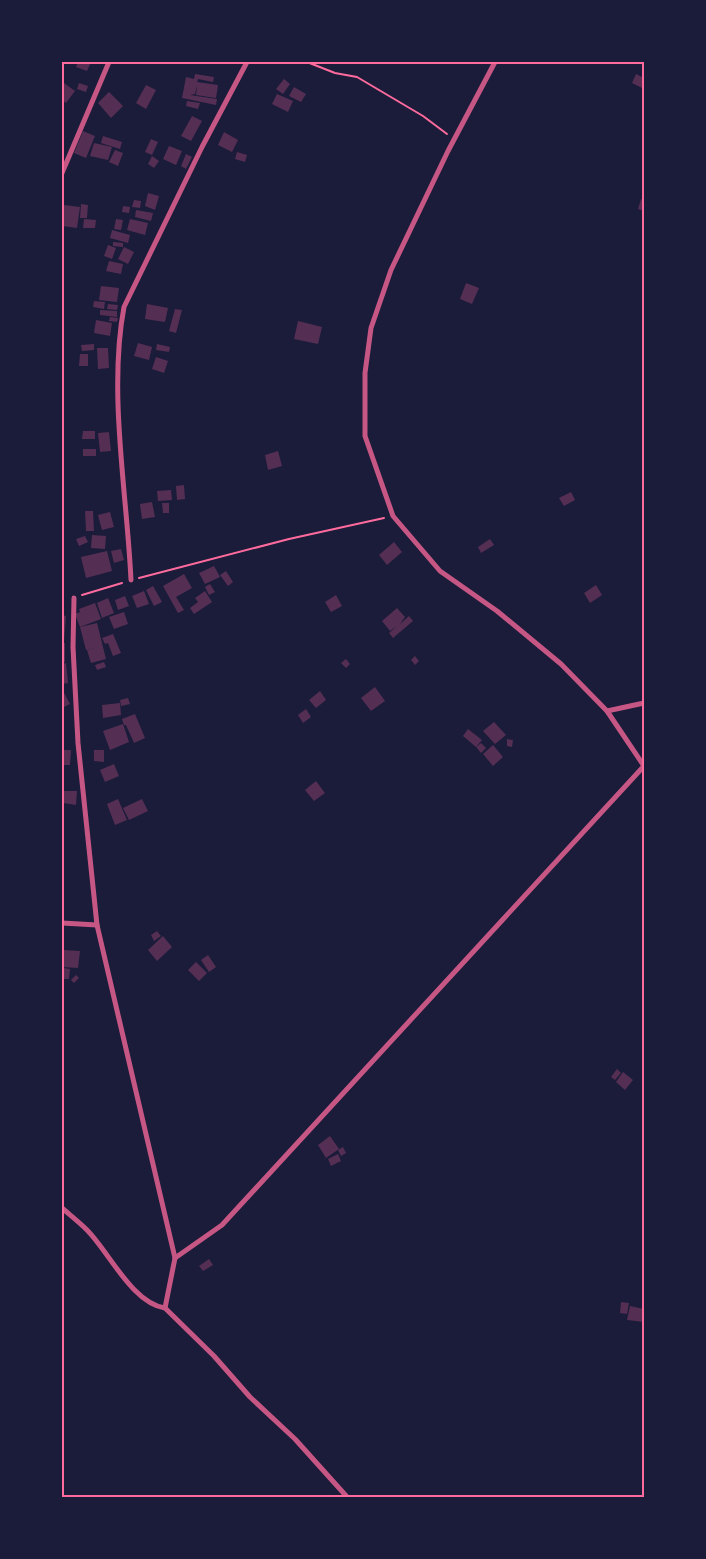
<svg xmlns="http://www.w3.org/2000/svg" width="706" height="1559" font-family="'Varela Round',sans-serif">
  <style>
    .building { fill: #542f53 }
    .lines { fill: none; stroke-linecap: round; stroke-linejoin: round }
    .path { stroke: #ff6b9d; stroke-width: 2 }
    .minor { stroke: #c65784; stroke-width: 5 }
    .neatline { fill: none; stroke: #ff6b9d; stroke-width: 2 }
  </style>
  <rect width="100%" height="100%" fill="#1b1b3a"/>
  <!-- building -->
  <g class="building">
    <polygon points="78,62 91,62 87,71 76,67"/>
    <polygon points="195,74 214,77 213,82 198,79 197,82 218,85 216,98 196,95 197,85 195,94 190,95 217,99 216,105 182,98 186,77 194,79"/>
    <polygon points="636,74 644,78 644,89 632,83"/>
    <polygon points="284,79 290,84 283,94 276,89"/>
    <polygon points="64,83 75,91 66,103 62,100 62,86"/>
    <polygon points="79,83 88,86 86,92 77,89"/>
    <polygon points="146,85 156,90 146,109 136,103"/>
    <polygon points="294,87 306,94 301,102 289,96"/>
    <polygon points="109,92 123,106 111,118 98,103"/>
    <polygon points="277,94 293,101 288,112 272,104"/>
    <polygon points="187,101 200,103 198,109 186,106"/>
    <polygon points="192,116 202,121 191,141 181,136"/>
    <polygon points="83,131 95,136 86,158 74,153"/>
    <polygon points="224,132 238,140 232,152 218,145"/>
    <polygon points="103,136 122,142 120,149 101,143"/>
    <polygon points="151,139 158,142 152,155 145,152"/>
    <polygon points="94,143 112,147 108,160 90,156"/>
    <polygon points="169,146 182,151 176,165 163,159"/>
    <polygon points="115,150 123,153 118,166 109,162"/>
    <polygon points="237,152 247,155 245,162 235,159"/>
    <polygon points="186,154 192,157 186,169 181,166"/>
    <polygon points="152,156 159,161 154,168 148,164"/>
    <polygon points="148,193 159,196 155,210 145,206"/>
    <polygon points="641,199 644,200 644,211 638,209"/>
    <polygon points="134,200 141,201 140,208 132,207"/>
    <polygon points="81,204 88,205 87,218 80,218"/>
    <polygon points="64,205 80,207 77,228 62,226"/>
    <polygon points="123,206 130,207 129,213 122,212"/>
    <polygon points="136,210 153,213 151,221 135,217"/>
    <polygon points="84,219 96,220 95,228 83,228"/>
    <polygon points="116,219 123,220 121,230 114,229"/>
    <polygon points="130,219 148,223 145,235 127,230"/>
    <polygon points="112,230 130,235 128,243 110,238"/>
    <polygon points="113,242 123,243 123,247 113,246"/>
    <polygon points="108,245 116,248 112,259 104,256"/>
    <polygon points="124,247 134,252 128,264 118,259"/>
    <polygon points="109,261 123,264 121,274 106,271"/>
    <polygon points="466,283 479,288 472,304 460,299"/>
    <polygon points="101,286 119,288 117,302 99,300"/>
    <polygon points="94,301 105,302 104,309 93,307"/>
    <polygon points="108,304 118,305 117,310 107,309"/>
    <polygon points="147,304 168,308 165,322 145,319"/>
    <polygon points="175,309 182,310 176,333 169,331"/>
    <polygon points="100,310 117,311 117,317 100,315"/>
    <polygon points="110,317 118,318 117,322 109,321"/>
    <polygon points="96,320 112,323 110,336 94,333"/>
    <polygon points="298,321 322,327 318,344 294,339"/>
    <polygon points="138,343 152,347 149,360 134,356"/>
    <polygon points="94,344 94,350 82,351 81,345"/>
    <polygon points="157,344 170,347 169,352 156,350"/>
    <polygon points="97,348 108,348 109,368 98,369"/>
    <polygon points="80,354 88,354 88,366 79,366"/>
    <polygon points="156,357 168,361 164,373 152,369"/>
    <polygon points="83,431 95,431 95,439 82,439"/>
    <polygon points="109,432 111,451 100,452 98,433"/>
    <rect x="83" y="449" width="13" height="7"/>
    <polygon points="278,451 282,466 268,470 265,455"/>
    <polygon points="184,485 185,499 177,500 176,486"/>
    <polygon points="171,490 172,500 158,501 157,491"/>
    <polygon points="571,492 575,500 564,506 559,498"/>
    <polygon points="152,502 155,517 142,519 140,504"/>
    <polygon points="162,503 169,503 169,513 163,513"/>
    <polygon points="85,511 93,511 94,531 86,531"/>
    <polygon points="110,512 114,527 102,530 98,515"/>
    <polygon points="92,535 106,536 105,549 91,548"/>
    <polygon points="85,536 88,542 79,546 76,539"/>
    <polygon points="490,539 494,545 481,553 478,547"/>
    <polygon points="394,542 402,552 387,565 379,555"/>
    <polygon points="121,549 124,560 114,563 111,551"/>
    <polygon points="107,551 112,571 86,578 81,557"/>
    <polygon points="214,566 220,577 205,584 199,573"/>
    <polygon points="226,571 233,582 228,586 220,575"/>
    <polygon points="184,574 192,588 176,597 184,610 178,613 163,586"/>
    <polygon points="210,584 215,592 209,595 205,587"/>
    <polygon points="596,585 602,595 590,603 584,593"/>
    <polygon points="153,586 162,602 154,606 146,590"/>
    <polygon points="144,591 149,604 137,608 132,596"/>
    <polygon points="205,591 212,602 194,614 190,608 198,602 195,598"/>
    <polygon points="336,595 342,606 331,612 325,602"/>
    <polygon points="125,596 129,606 118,610 115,600"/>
    <polygon points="108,598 114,613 102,618 97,603"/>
    <polygon points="95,603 101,619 80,627 75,614 80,612 79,609"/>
    <polygon points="397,608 405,617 400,624 409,616 413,621 393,638 389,633 397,626 390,631 382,621"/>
    <polygon points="124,612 128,624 114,629 109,617"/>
    <polygon points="62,615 66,616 64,642 62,642"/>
    <polygon points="97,623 106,659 91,663 87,650 99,647 86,650 80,627"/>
    <polygon points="113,634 121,653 113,656 108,643 105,644 102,638"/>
    <rect x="62" y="643" width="3" height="19"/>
    <polygon points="415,656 419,661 415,665 411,660"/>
    <polygon points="346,659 350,664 346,668 341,663"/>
    <polygon points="104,662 106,667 97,670 95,665"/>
    <polygon points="66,663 68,683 62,684 62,664"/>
    <polygon points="375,687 385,701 371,711 361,698"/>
    <polygon points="62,689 70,704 62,708"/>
    <polygon points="320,691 326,700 316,708 309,700"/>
    <polygon points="128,698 130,704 121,706 120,700"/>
    <polygon points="120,703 121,715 103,718 102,705"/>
    <polygon points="306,709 311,717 303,723 298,715"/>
    <polygon points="135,714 145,738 134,743 126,725 124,725 122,719"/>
    <polygon points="494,722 506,735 495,744 483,731"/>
    <polygon points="123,724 129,742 110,750 103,731"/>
    <polygon points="468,729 482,740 476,747 463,736"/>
    <polygon points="507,739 513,740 512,747 507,746"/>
    <polygon points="481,743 486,748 481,753 476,747"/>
    <polygon points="493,745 503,757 493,766 483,754"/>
    <polygon points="62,750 71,750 70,765 62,765"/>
    <polygon points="94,750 104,750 104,762 94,761"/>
    <polygon points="114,764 119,776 105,782 100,770"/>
    <polygon points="316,781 325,793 314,801 305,790"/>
    <polygon points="64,791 77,791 76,805 63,803"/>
    <polygon points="118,799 127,820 115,825 107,804"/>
    <polygon points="142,799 148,811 129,820 123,808"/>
    <polygon points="157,931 161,936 154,941 151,935"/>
    <polygon points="163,936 172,947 157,961 148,950"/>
    <polygon points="64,950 80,951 78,968 62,967"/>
    <polygon points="208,955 216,967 209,972 201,960"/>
    <polygon points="196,962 207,973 199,981 188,970"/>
    <polygon points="64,968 70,969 69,979 63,979"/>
    <polygon points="76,975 79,978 74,983 71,980"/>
    <polygon points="617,1069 621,1073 615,1080 611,1077"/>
    <polygon points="623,1072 633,1080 625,1090 616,1082"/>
    <polygon points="330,1136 339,1149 326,1158 318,1145"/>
    <polygon points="343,1147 346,1153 341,1156 338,1150"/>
    <polygon points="338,1154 341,1161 331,1166 328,1159"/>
    <polygon points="209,1259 213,1265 203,1271 199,1266"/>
    <polygon points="621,1302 629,1303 627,1314 620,1313"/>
    <polygon points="630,1306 644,1309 644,1322 627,1320"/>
  </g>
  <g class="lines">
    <!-- path -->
    <g class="path">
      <polyline points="307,62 335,73 357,77 423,116 447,134"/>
      <polyline points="139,578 289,539 384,518"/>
      <polyline points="82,595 122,583"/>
    </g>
    <!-- minor -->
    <g class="minor">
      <polyline points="495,62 448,151 391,270 371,328 365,373 365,436 393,516 440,571 497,611 561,664 607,711 644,766"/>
      <polyline points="62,173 109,62"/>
      <path d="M131 580C127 494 108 392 124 307L202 147 247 62"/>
      <polyline points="74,598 73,647 78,743 97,925 175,1258 165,1308"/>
      <polyline points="607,711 644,703"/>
      <polyline points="62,923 97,925"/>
      <path d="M62 1208C70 1215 79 1222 87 1230 109 1252 132 1303 165 1308L214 1356 250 1397 295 1439 348 1498"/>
      <polyline points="175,1258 222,1225 644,766"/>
    </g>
  </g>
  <!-- border -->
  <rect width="706" height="1559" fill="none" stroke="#1b1b3a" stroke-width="126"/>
  <rect x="63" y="63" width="580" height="1433" class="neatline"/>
</svg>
